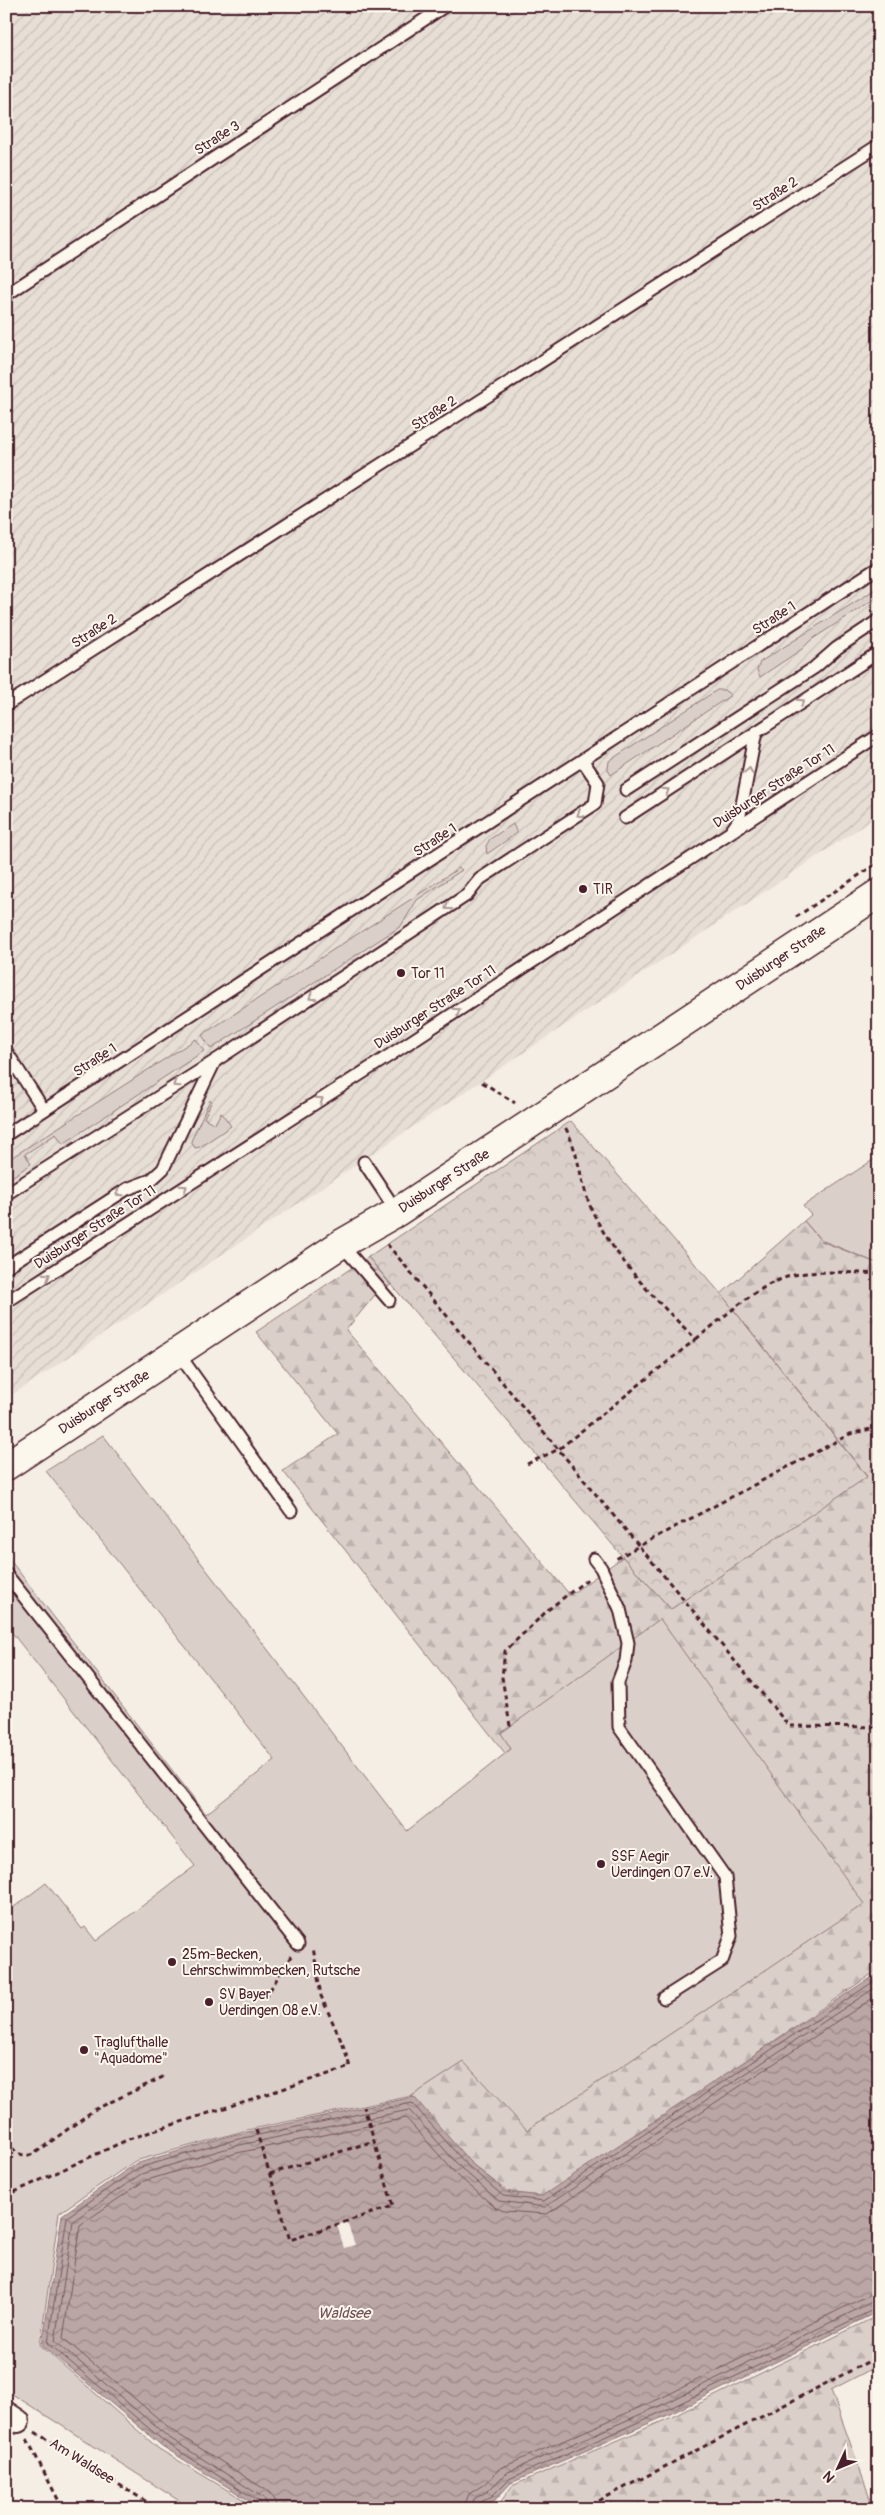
<svg xmlns="http://www.w3.org/2000/svg" width="885" height="2515" font-family="Pangolin,sans-serif">
  <style>
    .industrial { fill: url(#industrial-furrows) }
    .green { fill: #dbd0c9; stroke: #92787a }
    .forest { fill: url(#forest-firs); stroke: #92787a }
    .park { fill: url(#park-crowns); stroke: #92787a }
    .water { fill: url(#water-waves); stroke: #8d7174 }
    .pier { fill: #f4eee4 }
    .lines { fill: none; stroke-linecap: round; stroke-linejoin: round }
    .shore { stroke: #77555c; stroke-width: 1 }
    .lane-casing { stroke: #4a1f2b; stroke-width: 15 }
    .street-casing { stroke: #4a1f2b; stroke-width: 26 }
    .secondary-casing { stroke: #4a1f2b; stroke-width: 31 }
    .path { stroke: #4a1f2b; stroke-width: 3; stroke-dasharray: 5 4; stroke-linecap: butt }
    .lane { stroke: #fbf7ec; stroke-width: 11 }
    .street { stroke: #fbf7ec; stroke-width: 22 }
    .secondary { stroke: #fbf7ec; stroke-width: 28 }
    .oneway { stroke: #ab9695 }
    .poi-dot { fill: #4a1f2b; stroke: #fbf7ec; stroke-width: 2 }
    .labels { text-anchor: middle; dominant-baseline: central; stroke-width: 4; stroke-linejoin: round; paint-order: stroke }
    .street-label { font-size: 14px; fill: #4a1f2b; stroke: #fbf7ec }
    .poi-label { font-size: 14px; fill: #4a1f2b; stroke: #fbf7ec; text-anchor: start }
    .water-label { font-size: 15px; font-style: italic; fill: #714f56; stroke: #fbf7ec }
  </style>
  <defs>
    <pattern id="industrial-furrows" width="10" height="10" patternUnits="userSpaceOnUse" patternTransform="scale(1.25)"><rect width="10" height="10" fill="#e7dfd6"/><path d="M-1 1l2-2M0 10L10 0M9 11l2-2" fill="none" stroke="#c8bfb8"/></pattern>
    <pattern id="forest-firs" width="22" height="20" patternUnits="userSpaceOnUse" patternTransform="scale(1.25)"><rect width="22" height="20" fill="#dbd0c9"/><path d="M5 1l3.5 6h-7zM16 11l3.5 6h-7z" fill="#bdb2ad"/></pattern>
    <pattern id="park-crowns" width="20" height="18" patternUnits="userSpaceOnUse" patternTransform="scale(1.25)"><rect width="20" height="18" fill="#dbd0c9"/><path d="M2 6a3 3 0 1 1 6 0M12 15a3 3 0 1 1 6 0" fill="none" stroke="#bdb2ad"/></pattern>
    <pattern id="water-waves" width="16" height="10" patternUnits="userSpaceOnUse" patternTransform="scale(1.25)"><rect width="16" height="10" fill="#baa7a5"/><path d="M0 5q4-4 8 0t8 0" fill="none" stroke="#998787"/></pattern>
  </defs>
  <rect width="100%" height="100%" fill="#f4eee4"/>
  <filter id="ink" filterUnits="userSpaceOnUse"><feTurbulence type="fractalNoise" baseFrequency=".02" numOctaves="2"/><feDisplacementMap in="SourceGraphic" scale="10" xChannelSelector="R" yChannelSelector="G"/><feConvolveMatrix kernelMatrix="1 2 1 2 8 2 1 2 1" color-interpolation-filters="sRGB"/></filter>
  <g filter="url(#ink)">
    <!-- industrial -->
    <polygon class="industrial" points="6,6 879,6 879,815 6,1399"/>
    <!-- green -->
    <g class="green">
      <polygon points="879,587 879,596 811,640 802,649 760,677 757,670 760,662"/>
      <polygon points="717,690 724,690 731,695 611,775 608,770 609,761"/>
      <polygon points="513,824 517,833 487,854 486,846 490,839"/>
      <polygon points="459,868 462,870 417,900 401,926 211,1049 202,1035"/>
      <polygon points="196,1039 204,1051 63,1144 56,1134 25,1154 31,1164 6,1181 6,1161"/>
      <polygon points="210,1100 212,1101 204,1118 215,1124 221,1112 231,1126 200,1147 195,1148 191,1141"/>
      <polygon points="879,1156 879,1264 821,1240 804,1221 811,1215 803,1206"/>
      <polygon points="103,1435 407,1831 511,1749 500,1733 660,1618 865,1904 526,2131 464,2063 412,2096 247,2130 135,2161 59,2213 40,2345 159,2449 259,2509 192,2509 6,2390 6,1913 46,1883 82,1929 85,1927 96,1941 195,1866 6,1625 6,1555 206,1814 275,1760 46,1471"/>
    </g>
    <!-- forest -->
    <g class="forest">
      <polygon points="804,1221 821,1241 879,1264 879,1969 544,2199 507,2191 469,2162 412,2096 464,2062 527,2130 864,1904 660,1619 501,1733 511,1749 505,1753 283,1471 338,1434 256,1332 368,1257 391,1285 379,1290 346,1330 570,1595 623,1557 671,1609 867,1476 721,1294"/>
      <polygon points="879,2315 879,2365 831,2390 874,2509 489,2509 499,2504 512,2486 672,2417"/>
    </g>
    <!-- park -->
    <polygon class="park" points="571,1121 721,1294 867,1477 671,1609 623,1557 368,1257"/>
    <!-- water -->
    <polygon class="water" points="879,1972 879,2311 668,2415 511,2483 495,2500 478,2509 263,2509 162,2446 42,2345 62,2215 135,2164 233,2135 414,2097 470,2162 506,2192 542,2196"/>
    <!-- pier -->
    <polygon class="pier" points="347,2222 355,2245 344,2248 337,2225"/>
    <g class="lines">
      <!-- shore -->
      <g class="shore">
        <polyline points="262,2509 260,2502 165,2442 48,2343 67,2217 138,2168 234,2140 412,2103 467,2165 503,2196 544,2201 879,1978"/>
        <polyline points="269,2509 264,2498 168,2437 55,2341 73,2221 141,2174 235,2146 409,2110 462,2169 499,2201 545,2207 879,1985"/>
        <polyline points="276,2509 275,2500 269,2492 173,2431 63,2338 80,2225 144,2181 237,2153 406,2118 457,2175 496,2208 504,2211 547,2214 879,1994"/>
        <polyline points="463,2509 469,2494 483,2485 503,2467 661,2398 869,2295 879,2293"/>
        <polyline points="471,2509 474,2499 488,2491 506,2473 664,2404 872,2302 879,2301"/>
        <polyline points="477,2509 479,2503 492,2496 509,2479 666,2410 879,2307"/>
      </g>
      <!-- lane casing -->
      <g class="lane-casing">
        <g id="lane">
          <polyline points="6,295 445,6"/>
          <polyline points="6,705 879,145"/>
          <polyline points="626,790 814,668 837,648 879,620"/>
          <polyline points="625,818 879,652"/>
          <polyline points="732,830 739,820 756,732"/>
          <polyline points="6,1051 44,1110"/>
          <polyline points="6,1135 879,567"/>
          <polyline points="364,1162 397,1212"/>
          <polyline points="6,1194 215,1061 467,895 480,879 595,804 598,783 583,761"/>
          <polyline points="341,1244 389,1300"/>
          <polyline points="6,1267 127,1189 151,1180 163,1169 215,1061"/>
          <polyline points="6,1302 384,1059 879,735"/>
          <polyline points="178,1353 291,1511"/>
          <polyline points="594,1559 601,1568 620,1609 628,1643 626,1661 618,1682 619,1727 725,1877 731,1936 722,1961 664,1998"/>
          <polyline points="6,1574 298,1944"/>
        </g>
      </g>
      <!-- street casing -->
      <g class="street-casing">
        <polyline id="street" points="6,2413 18,2421"/>
      </g>
      <!-- secondary casing -->
      <g class="secondary-casing">
        <polyline id="secondary" points="6,1466 341,1244 397,1212 879,893"/>
      </g>
      <!-- path -->
      <g class="path">
        <polyline points="796,917 879,862"/>
        <polyline points="482,1082 515,1103"/>
        <polyline points="387,1244 639,1546 614,1560"/>
        <path d="M696 1339C724 1318 753 1288 787 1277 810 1269 854 1273 879 1274"/>
        <polyline points="879,1427 850,1434 639,1546 789,1726 879,1727"/>
        <path d="M527 1464 559 1449 696 1339C658 1303 612 1256 591 1208 580 1182 579 1152 565 1127"/>
        <polyline points="510,1726 502,1677 505,1651 549,1609 589,1578"/>
        <polyline points="265,1998 291,1956"/>
        <polyline points="256,2130 290,2240 393,2206 364,2107"/>
        <path d="M6 2141C15 2152 20 2158 34 2154L94 2110 165 2076"/>
        <polyline points="270,2174 374,2141"/>
        <polyline points="6,2196 129,2139 350,2067 343,2045 321,1996 313,1947"/>
        <polyline points="35,2432 158,2509"/>
        <polyline points="27,2439 63,2509"/>
        <polyline points="583,2509 879,2356"/>
      </g>
      <!-- lane -->
      <use href="#lane" class="lane"/>
      <!-- street -->
      <use href="#street" class="street"/>
      <!-- secondary -->
      <use href="#secondary" class="secondary"/>
    </g>
    <!-- one-way arrows -->
    <defs><path id="oneway-chevron" d="M-2-3.5L2.5 0L-2 3.5" fill="none" stroke-width="1.6" stroke-linecap="round" stroke-linejoin="round" transform="scale(1.25)"/></defs>
    <g class="oneway">
      <use href="#oneway-chevron" transform="translate(801 702) rotate(-33)"/>
      <use href="#oneway-chevron" transform="translate(749 771) rotate(-79)"/>
      <use href="#oneway-chevron" transform="translate(666 791) rotate(-33)"/>
      <use href="#oneway-chevron" transform="translate(580 814) rotate(147)"/>
      <use href="#oneway-chevron" transform="translate(448 907) rotate(147)"/>
      <use href="#oneway-chevron" transform="translate(312 997) rotate(147)"/>
      <use href="#oneway-chevron" transform="translate(457 1011) rotate(-33)"/>
      <use href="#oneway-chevron" transform="translate(176 1084) rotate(147)"/>
      <use href="#oneway-chevron" transform="translate(320 1100) rotate(-33)"/>
      <use href="#oneway-chevron" transform="translate(184 1188) rotate(-33)"/>
      <use href="#oneway-chevron" transform="translate(119 1193) rotate(147)"/>
      <use href="#oneway-chevron" transform="translate(47 1276) rotate(-33)"/>
    </g>
  </g>
  <!-- markers -->
  <g class="poi-dot">
    <circle cx="583" cy="889" r="5"/>
    <circle cx="401" cy="973" r="5"/>
    <circle cx="601" cy="1864" r="5"/>
    <circle cx="172" cy="1962" r="5"/>
    <circle cx="209" cy="2002" r="5"/>
    <circle cx="84" cy="2050" r="5"/>
  </g>
  <g class="labels">
    <!-- street labels -->
    <g class="street-label">
      <text transform="translate(217 138) rotate(-33)">Straße 3</text>
      <text transform="translate(775 194) rotate(-33)">Straße 2</text>
      <text transform="translate(434 413) rotate(-33)">Straße 2</text>
      <text transform="translate(774 618) rotate(-33)">Straße 1</text>
      <text transform="translate(94 631) rotate(-33)">Straße 2</text>
      <text transform="translate(774 786) rotate(-33)">Duisburger Straße Tor 11</text>
      <text transform="translate(435 840) rotate(-33)">Straße 1</text>
      <text transform="translate(781 958) rotate(-34)">Duisburger Straße</text>
      <text transform="translate(435 1007) rotate(-33)">Duisburger Straße Tor 11</text>
      <text transform="translate(95 1060) rotate(-33)">Straße 1</text>
      <text transform="translate(444 1181) rotate(-33)">Duisburger Straße</text>
      <text transform="translate(95 1227) rotate(-33)">Duisburger Straße Tor 11</text>
      <text transform="translate(104 1402) rotate(-33)">Duisburger Straße</text>
      <text transform="translate(82 2461) rotate(32)">Am Waldsee</text>
    </g>
    <!-- poi labels -->
    <g class="poi-label">
      <text x="593" y="889">TIR</text>
      <text x="411" y="973">Tor 11</text>
      <text x="611" y="1856">SSF Aegir<tspan x="611" dy="16">Uerdingen 07 e.V.</tspan></text>
      <text x="182" y="1954">25m-Becken,<tspan x="182" dy="16">Lehrschwimmbecken, Rutsche</tspan></text>
      <text x="219" y="1994">SV Bayer<tspan x="219" dy="16">Uerdingen 08 e.V.</tspan></text>
      <text x="94" y="2042">Traglufthalle<tspan x="94" dy="16">"Aquadome"</tspan></text>
    </g>
    <!-- water labels -->
    <g class="water-label">
      <text x="344" y="2313">Waldsee</text>
    </g>
  </g>
  <!-- margin -->
  <rect width="885" height="2515" fill="none" stroke="#fbf7ec" stroke-width="25"/>
  <rect x="12" y="12" width="860" height="2490" fill="none" stroke="#4a1f2b" stroke-width="2" filter="url(#ink)"/>
  <!-- north arrow -->
  <g transform="translate(838 2468) rotate(226)" stroke="#fbf7ec" stroke-width="4" paint-order="stroke">
  <path d="M0-4L9 19L0 12L-9 19Z" fill="#4a1f2b"/>
  <text y="-8" font-size="14" font-weight="bold" text-anchor="middle" fill="#4a1f2b">N</text>
  </g>
</svg>
